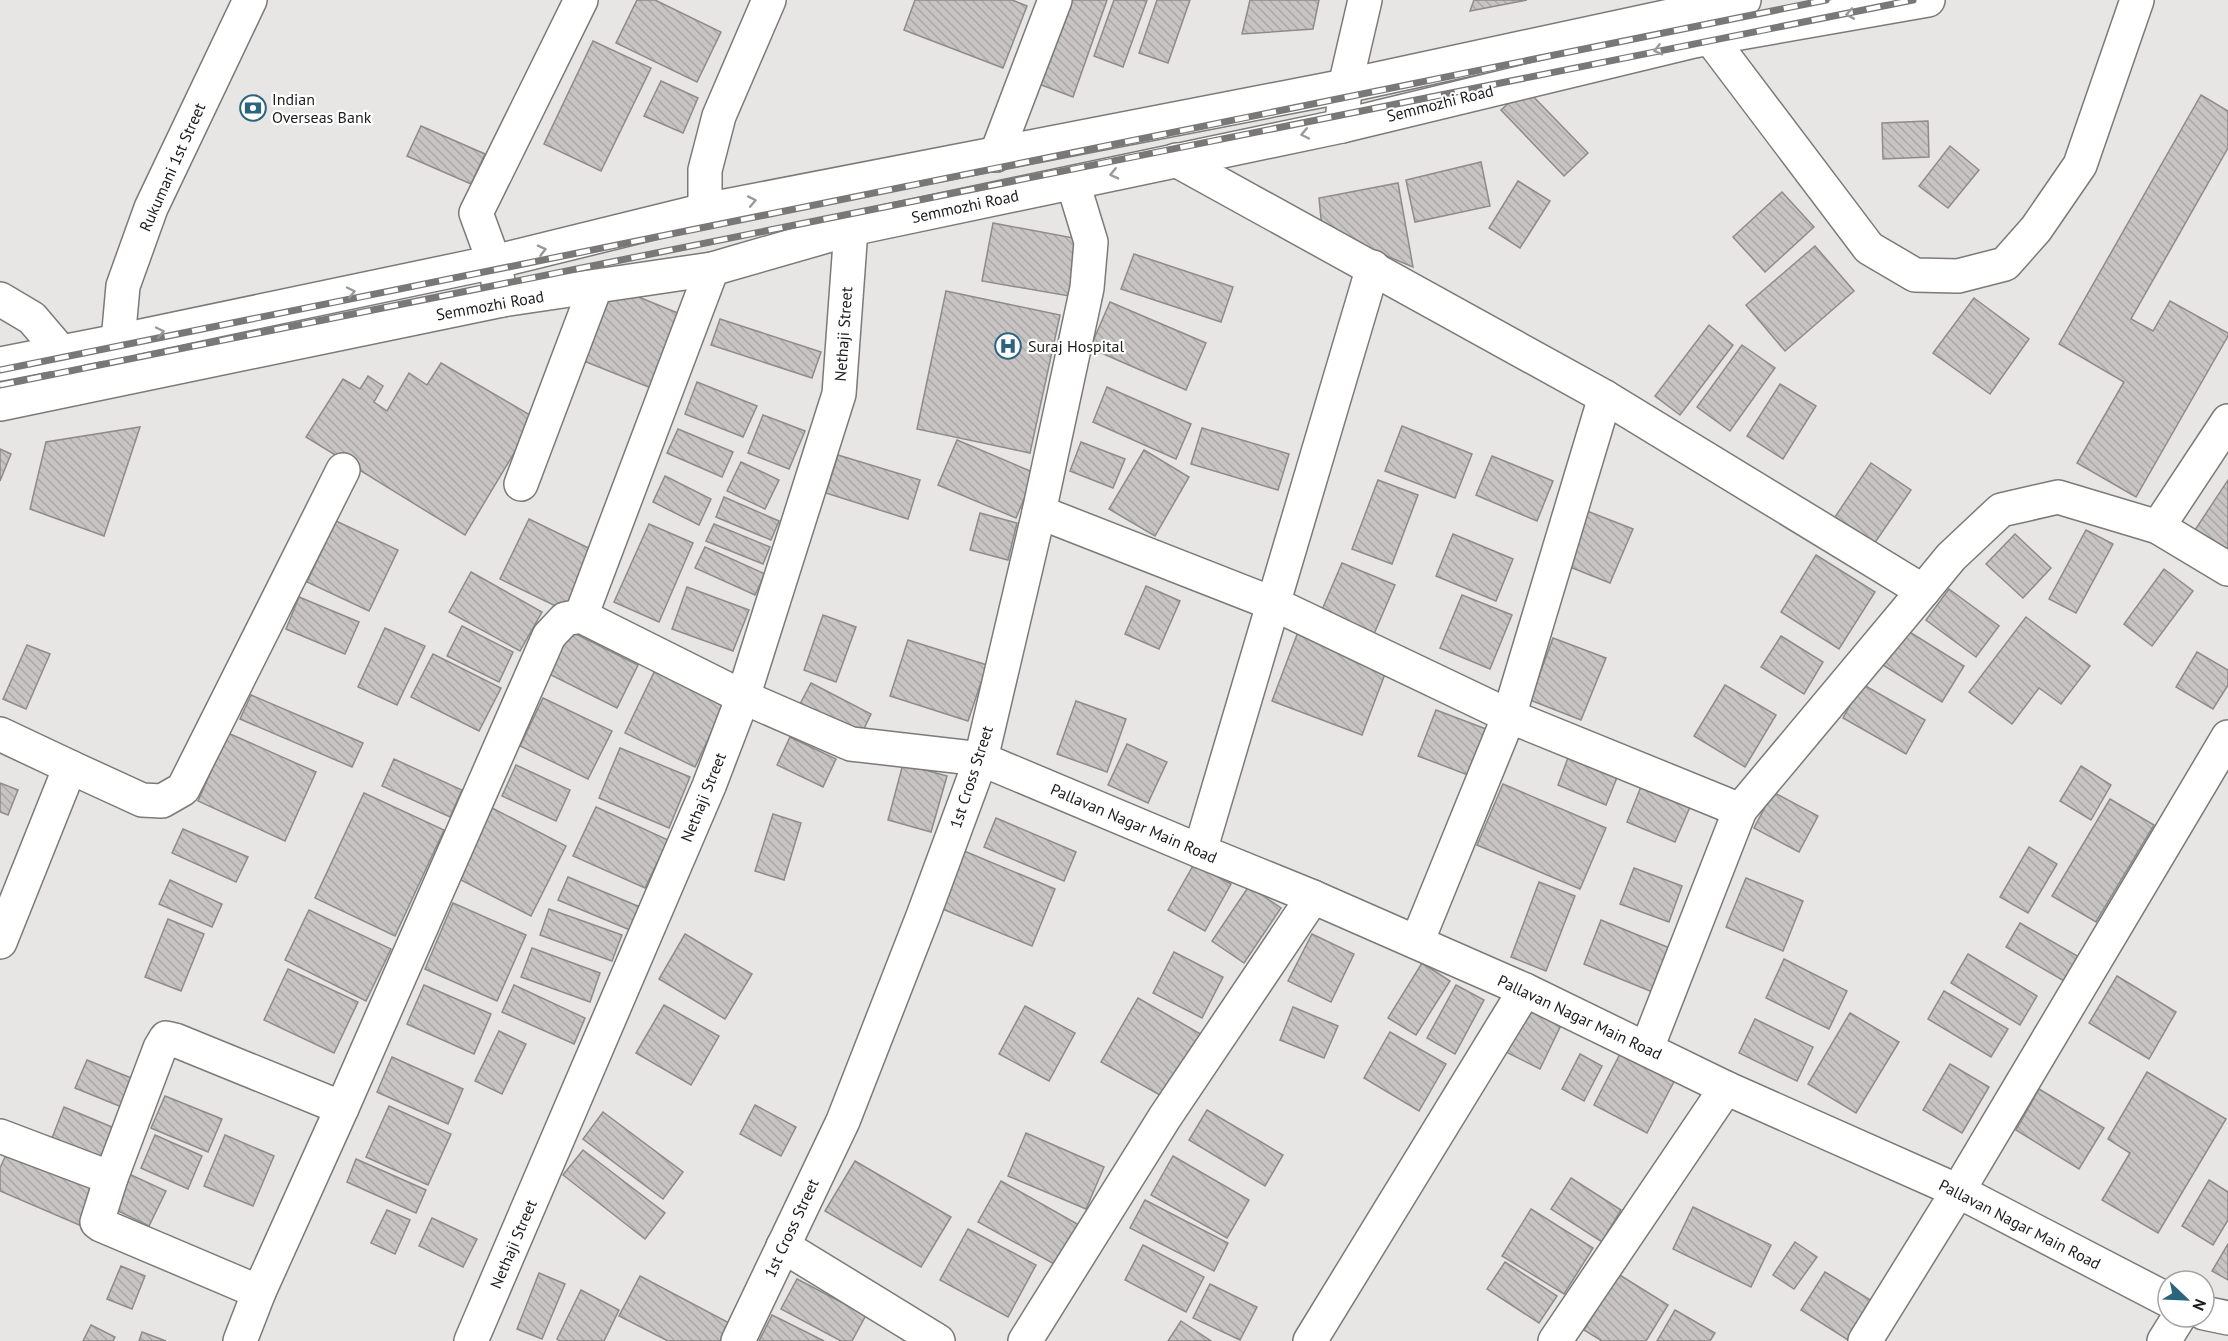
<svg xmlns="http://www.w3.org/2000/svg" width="2228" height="1341" font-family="'PT Sans',sans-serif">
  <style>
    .building { fill: url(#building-back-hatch); stroke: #8e8b8b; stroke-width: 1.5 }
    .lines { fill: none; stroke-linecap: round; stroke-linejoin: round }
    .minor-casing { stroke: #7c7979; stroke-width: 36 }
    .primary-casing { stroke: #7c7979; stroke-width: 36 }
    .minor { stroke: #fff; stroke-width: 33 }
    .primary { stroke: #fff; stroke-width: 33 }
    .rail-casing { stroke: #797777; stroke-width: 7 }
    .rail { stroke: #fff; stroke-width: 4.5; stroke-dasharray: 14; stroke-linecap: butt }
    .oneway { stroke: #999 }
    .labels { text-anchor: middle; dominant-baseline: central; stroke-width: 4.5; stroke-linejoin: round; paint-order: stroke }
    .poi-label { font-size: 16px; fill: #1d1c1c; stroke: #fff; text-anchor: start }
    .street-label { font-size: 16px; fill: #1d1c1c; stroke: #fff }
  </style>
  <defs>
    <pattern id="building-back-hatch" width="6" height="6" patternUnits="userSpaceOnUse" patternTransform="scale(1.5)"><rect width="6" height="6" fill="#c8c4c4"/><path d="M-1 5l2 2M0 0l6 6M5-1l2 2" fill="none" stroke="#aba8a8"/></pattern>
  </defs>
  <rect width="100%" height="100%" fill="#e8e5e5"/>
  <!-- building -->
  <g class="building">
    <polygon points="637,0 655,0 721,32 697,82 616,43"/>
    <polygon points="915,0 1012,0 1027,6 1003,68 904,30"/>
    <polygon points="1069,0 1107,0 1073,97 1039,84"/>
    <polygon points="1114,0 1147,0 1123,67 1094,56"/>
    <polygon points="1157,0 1190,0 1168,63 1139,53"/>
    <polygon points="1250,0 1319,0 1313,29 1242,34"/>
    <polygon points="1474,0 1527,0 1470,11"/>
    <polygon points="593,41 651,68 601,171 544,144"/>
    <polygon points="661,81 698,98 683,133 644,116"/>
    <polygon points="1525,88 1588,153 1564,176 1501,110"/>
    <polygon points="2201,95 2228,111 2228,148 2131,319 2153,331 2170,301 2228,333 2228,336 2136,497 2077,463 2124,382 2059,344"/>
    <polygon points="1928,121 1929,157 1883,159 1882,123"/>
    <polygon points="421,126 485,154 471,184 407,156"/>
    <polygon points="1950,146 1979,170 1948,208 1919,186"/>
    <polygon points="1481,162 1490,206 1415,222 1406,180"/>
    <polygon points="1518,181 1550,201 1520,248 1489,228"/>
    <polygon points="1398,183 1413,267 1322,229 1319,198"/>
    <polygon points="1782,192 1814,227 1765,272 1733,237"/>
    <polygon points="993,223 1079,239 1069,296 982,281"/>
    <polygon points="1815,246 1854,291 1785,351 1746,305"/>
    <polygon points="1134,254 1233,287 1221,322 1121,289"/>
    <polygon points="614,287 690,318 661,392 584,361"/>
    <polygon points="946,291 1060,315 1030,453 917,429"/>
    <polygon points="1974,298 2029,339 1990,394 1933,353"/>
    <polygon points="1110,302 1206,343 1186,390 1090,348"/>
    <polygon points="720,319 821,352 812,378 711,345"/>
    <polygon points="1709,325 1733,345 1680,415 1655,396"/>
    <polygon points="1742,345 1775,368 1730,431 1697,407"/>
    <polygon points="441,363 535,418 465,535 306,437 343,379 360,389 368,376 383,386 374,402 387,411 409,373 427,385"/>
    <polygon points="697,382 757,406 743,437 685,414"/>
    <polygon points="1780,384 1816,406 1783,459 1747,436"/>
    <polygon points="1107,387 1191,424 1176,459 1093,422"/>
    <polygon points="763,415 805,431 789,469 748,453"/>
    <polygon points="1402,426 1472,454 1455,498 1385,471"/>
    <polygon points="140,427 104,536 30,509 46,442"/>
    <polygon points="1202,428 1289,454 1278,490 1191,464"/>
    <polygon points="678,429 733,452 722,477 667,453"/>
    <polygon points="957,440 1035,473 1016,518 938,485"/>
    <polygon points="1081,442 1125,459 1113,488 1070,471"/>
    <polygon points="0,449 11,454 0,481"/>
    <polygon points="1144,450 1189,477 1155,536 1109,509"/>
    <polygon points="838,455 920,480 908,519 826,493"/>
    <polygon points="1492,456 1553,481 1537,521 1476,495"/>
    <polygon points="741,462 779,480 765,509 727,491"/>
    <polygon points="1871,463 1911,490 1874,544 1835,517"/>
    <polygon points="665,476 711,499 699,525 653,502"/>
    <polygon points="1378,480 1418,495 1392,564 1352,549"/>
    <polygon points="2228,480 2228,556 2193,533"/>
    <polygon points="724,497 779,521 771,540 716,517"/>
    <polygon points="1587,511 1633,529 1610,583 1565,565"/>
    <polygon points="980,513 1017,523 1008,560 970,550"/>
    <polygon points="529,519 599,553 570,613 500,579"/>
    <polygon points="336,521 398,550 369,611 307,582"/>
    <polygon points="649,524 693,543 659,622 614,602"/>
    <polygon points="714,524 770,547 763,564 706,541"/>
    <polygon points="2086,530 2113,544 2076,613 2049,599"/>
    <polygon points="1453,534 1513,559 1496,601 1436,576"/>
    <polygon points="2015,534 2051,568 2023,598 1986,564"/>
    <polygon points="705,547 765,574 755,595 695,568"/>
    <polygon points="1816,555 1875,592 1839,649 1781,612"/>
    <polygon points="1342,563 1395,585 1374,634 1321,612"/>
    <polygon points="2164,569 2193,591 2152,646 2124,624"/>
    <polygon points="471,572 542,612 520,651 449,612"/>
    <polygon points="1146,586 1180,601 1159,649 1125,634"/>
    <polygon points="687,587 749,610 733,651 672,629"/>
    <polygon points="1949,589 1999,626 1976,657 1926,620"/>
    <polygon points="1462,595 1512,615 1490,669 1440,648"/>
    <polygon points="299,597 359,622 345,654 286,629"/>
    <polygon points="823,615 856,627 836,682 804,670"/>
    <polygon points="2026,617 2090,666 2061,704 2039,688 2012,724 1969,692"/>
    <polygon points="462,626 513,652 499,682 447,656"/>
    <polygon points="1900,626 1964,666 1942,702 1878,662"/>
    <polygon points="385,628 425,646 397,705 358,687"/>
    <polygon points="570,631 638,665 617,708 549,674"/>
    <polygon points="1298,632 1388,666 1362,735 1272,701"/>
    <polygon points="1781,636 1823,662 1804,694 1761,667"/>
    <polygon points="1553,638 1606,658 1581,720 1530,700"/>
    <polygon points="908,640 987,665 968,721 890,696"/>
    <polygon points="27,645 50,654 26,709 3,699"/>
    <polygon points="2197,652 2228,670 2228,685 2213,709 2176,687"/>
    <polygon points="433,654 501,688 479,731 411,697"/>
    <polygon points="659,662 729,695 695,767 625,733"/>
    <polygon points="811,683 871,714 859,739 798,708"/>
    <polygon points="1862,684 1925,720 1906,754 1843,718"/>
    <polygon points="1725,685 1776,715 1745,767 1694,736"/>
    <polygon points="251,695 363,743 352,767 240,719"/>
    <polygon points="543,698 612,731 588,779 520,746"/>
    <polygon points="1076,701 1126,719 1107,772 1057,754"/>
    <polygon points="1436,710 1486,729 1468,775 1418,756"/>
    <polygon points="228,733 316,772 285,841 198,801"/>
    <polygon points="790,737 836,759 823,787 777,765"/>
    <polygon points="1127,744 1167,762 1148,803 1108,785"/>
    <polygon points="620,748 690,777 669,828 599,798"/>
    <polygon points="1569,755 1618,775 1606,805 1558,785"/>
    <polygon points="394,759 462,790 450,817 382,786"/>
    <polygon points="903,764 947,776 931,832 888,820"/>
    <polygon points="516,765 570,790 556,821 502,796"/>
    <polygon points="2081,766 2111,785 2091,820 2060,801"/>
    <polygon points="1644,779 1693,800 1675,842 1627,822"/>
    <polygon points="0,783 18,790 8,815 0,812"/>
    <polygon points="1503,784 1606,828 1580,889 1477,845"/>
    <polygon points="1773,792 1818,816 1799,852 1754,828"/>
    <polygon points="364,793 444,830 395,936 315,898"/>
    <polygon points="2110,799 2154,825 2096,922 2052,896"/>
    <polygon points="596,807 668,840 645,888 573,856"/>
    <polygon points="492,808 566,846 531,916 457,878"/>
    <polygon points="773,814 801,823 784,880 755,871"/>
    <polygon points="996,818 1076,852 1064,881 984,847"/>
    <polygon points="183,829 248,857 236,882 172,853"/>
    <polygon points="2029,847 2057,864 2028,913 2000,897"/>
    <polygon points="957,848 1055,889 1032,946 933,905"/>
    <polygon points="1194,864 1231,884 1205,931 1168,910"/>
    <polygon points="1634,868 1682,886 1669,922 1620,904"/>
    <polygon points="568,877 640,907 630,930 558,900"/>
    <polygon points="1746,878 1803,901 1783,951 1726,927"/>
    <polygon points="170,880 222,904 212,927 159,904"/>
    <polygon points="1539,882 1575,896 1546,971 1511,957"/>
    <polygon points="1249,886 1281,908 1244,963 1212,941"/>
    <polygon points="453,903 526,935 497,1001 425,969"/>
    <polygon points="549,909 622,935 612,961 540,935"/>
    <polygon points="309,910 391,949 366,1001 285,960"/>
    <polygon points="168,919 204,934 181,991 145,977"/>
    <polygon points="1601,920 1672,949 1655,993 1584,964"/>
    <polygon points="2020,923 2079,957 2064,981 2006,947"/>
    <polygon points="685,934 752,974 725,1019 659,979"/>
    <polygon points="1312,934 1354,954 1331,1002 1288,981"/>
    <polygon points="532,948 600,973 590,1002 521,977"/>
    <polygon points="1174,952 1223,977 1202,1018 1153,993"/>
    <polygon points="1968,954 2037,996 2020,1025 1951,983"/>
    <polygon points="1784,959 1847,991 1829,1029 1766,998"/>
    <polygon points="1422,963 1450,981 1416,1035 1388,1018"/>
    <polygon points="288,969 358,1002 334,1053 264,1020"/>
    <polygon points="2117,976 2176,1012 2149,1059 2089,1023"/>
    <polygon points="424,985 491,1014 474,1054 407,1024"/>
    <polygon points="514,985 585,1018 574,1044 502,1012"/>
    <polygon points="1456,985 1484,1000 1455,1054 1427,1038"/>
    <polygon points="1944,991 2008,1029 1991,1057 1928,1019"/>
    <polygon points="1138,998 1204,1036 1167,1099 1101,1062"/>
    <polygon points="1530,1004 1563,1021 1540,1069 1506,1052"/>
    <polygon points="664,1005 719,1036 691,1085 636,1053"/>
    <polygon points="1025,1006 1075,1033 1049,1081 999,1054"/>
    <polygon points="1293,1007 1338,1026 1324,1058 1280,1040"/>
    <polygon points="1850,1013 1899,1042 1856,1113 1808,1084"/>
    <polygon points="1755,1019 1813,1047 1797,1081 1739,1053"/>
    <polygon points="499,1031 526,1044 502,1094 475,1081"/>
    <polygon points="1390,1032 1446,1064 1419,1111 1364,1078"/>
    <polygon points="1624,1046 1678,1074 1647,1133 1594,1105"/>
    <polygon points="1580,1054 1602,1066 1584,1101 1562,1089"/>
    <polygon points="392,1057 463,1089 448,1124 377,1092"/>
    <polygon points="87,1060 141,1082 129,1110 75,1088"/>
    <polygon points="1950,1064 1989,1087 1962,1133 1923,1110"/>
    <polygon points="2147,1072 2226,1119 2158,1233 2102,1200 2130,1153 2108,1139"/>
    <polygon points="2039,1089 2104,1128 2079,1169 2016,1130"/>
    <polygon points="165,1096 222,1119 208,1152 151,1128"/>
    <polygon points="755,1105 796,1127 781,1156 740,1134"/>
    <polygon points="389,1106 451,1134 428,1185 366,1157"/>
    <polygon points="64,1107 119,1130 106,1160 52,1138"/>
    <polygon points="1207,1110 1283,1155 1265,1186 1189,1140"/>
    <polygon points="603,1112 683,1172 663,1199 583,1139"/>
    <polygon points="1026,1133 1104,1167 1086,1209 1008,1176"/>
    <polygon points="155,1135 202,1156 188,1189 141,1168"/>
    <polygon points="225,1135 274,1156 253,1206 204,1186"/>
    <polygon points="9,1148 101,1187 84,1227 0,1191 0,1168"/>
    <polygon points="583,1150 665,1213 645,1239 563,1175"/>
    <polygon points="1173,1156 1249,1200 1227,1238 1151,1195"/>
    <polygon points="356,1159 426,1190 416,1213 347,1182"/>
    <polygon points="855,1161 951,1217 921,1267 825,1211"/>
    <polygon points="129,1174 166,1191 149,1226 112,1208"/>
    <polygon points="1571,1178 1621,1210 1602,1242 1551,1209"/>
    <polygon points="2209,1180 2228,1192 2228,1220 2213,1245 2182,1226"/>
    <polygon points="1001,1181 1079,1225 1056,1265 978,1222"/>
    <polygon points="1145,1200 1228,1243 1214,1271 1130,1228"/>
    <polygon points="1693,1207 1771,1245 1751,1287 1673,1249"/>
    <polygon points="1531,1209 1593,1248 1564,1294 1502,1256"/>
    <polygon points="387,1210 410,1220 395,1254 371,1243"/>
    <polygon points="432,1218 477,1239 463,1267 419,1246"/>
    <polygon points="968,1229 1036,1265 1008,1317 940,1280"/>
    <polygon points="1795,1242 1817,1257 1794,1289 1773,1275"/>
    <polygon points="2228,1244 2228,1280 2212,1271"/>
    <polygon points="1143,1245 1204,1277 1186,1312 1125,1280"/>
    <polygon points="1505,1262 1557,1296 1539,1323 1487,1289"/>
    <polygon points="121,1266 145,1276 132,1309 107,1299"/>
    <polygon points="1825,1272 1872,1301 1848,1340 1801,1310"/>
    <polygon points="539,1273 565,1284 542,1339 517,1329"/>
    <polygon points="1618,1274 1668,1305 1646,1341 1602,1341 1584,1330"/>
    <polygon points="640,1276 733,1325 725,1341 668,1341 619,1316"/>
    <polygon points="797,1279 866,1315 852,1341 841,1341 781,1309"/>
    <polygon points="1210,1284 1257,1307 1240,1340 1193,1318"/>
    <polygon points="581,1290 619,1310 604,1341 560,1341 557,1339"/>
    <polygon points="1675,1310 1715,1333 1710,1341 1657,1341"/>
    <polygon points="772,1315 824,1341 759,1341"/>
    <polygon points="1181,1321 1211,1341 1168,1341"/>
    <polygon points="91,1325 115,1337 113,1341 83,1341"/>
    <polygon points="142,1332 166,1341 139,1341"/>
  </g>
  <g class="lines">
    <!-- minor casing -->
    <g class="minor-casing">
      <g id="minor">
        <polyline points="1711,39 1869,248 1915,275 1958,276 2005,264 2036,229 2080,165 2137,0"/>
        <polyline points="1342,126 1345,86 1365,0"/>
        <polyline points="996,155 1055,0"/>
        <polyline points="1176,160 1605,397"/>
        <polyline points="705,210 705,170 719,116 769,0"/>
        <polyline points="0,299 32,318 61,352 76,388"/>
        <polyline points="502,300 494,262 476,213 581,0"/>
        <polyline points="123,378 118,341 123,286 151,208 250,0"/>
        <polyline points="521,484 595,288"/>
        <polyline points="1039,512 1274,604 1509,716 1740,810 1923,591"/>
        <polyline points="2158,527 2228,421"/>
        <polyline points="581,616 743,697 851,744 981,759 1200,851 1313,897 1525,990 1726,1088 1958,1191 2168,1300"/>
        <polyline points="0,734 70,767 0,942"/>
        <polyline points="70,767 142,800 162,801 183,789 343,470"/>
        <polyline points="1200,851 1373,267"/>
        <polyline points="1417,942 1509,716 1605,397 1923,591 1951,557 2001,510 2058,497 2158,527 2228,569"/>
        <polyline points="1647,1048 1740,810"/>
        <polyline points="0,1136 111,1178"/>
        <polyline points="783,1246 938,1341"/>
        <polyline points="259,1292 101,1225 97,1222 111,1178 160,1048 166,1038 175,1040 342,1108"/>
        <polyline points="2204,1313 2228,1318"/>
        <polyline points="240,1341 259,1292 342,1108 549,636 565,619 581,616 712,269"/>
        <polyline points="471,1341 709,786 743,697 839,394 851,229"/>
        <polyline points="738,1341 843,1121 923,916 981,759 1039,512 1087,288 1091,242 1073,183"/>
        <polyline points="1025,1341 1165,1117 1313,897"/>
        <polyline points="1310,1341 1525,990"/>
        <polyline points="1555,1341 1726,1088"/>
        <polyline points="1865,1341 1958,1191 2228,737"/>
        <polyline points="2164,1341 2179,1317"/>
      </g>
    </g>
    <!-- primary casing -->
    <g class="primary-casing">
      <g id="primary">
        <polyline points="0,364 118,341 494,262 705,210 1345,86 1744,0"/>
        <polyline points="0,404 502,300 712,269 851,229 1342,126 1694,41 1928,0"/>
      </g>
    </g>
    <!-- minor -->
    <use href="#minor" class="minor"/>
    <!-- primary -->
    <use href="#primary" class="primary"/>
    <!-- rail casing -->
    <g class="rail-casing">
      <g id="rail">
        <polyline points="0,370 1826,0"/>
        <polyline points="0,385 1913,0"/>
      </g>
    </g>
    <!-- rail -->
    <use href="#rail" class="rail"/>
  </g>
  <!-- one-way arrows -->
  <defs><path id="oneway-chevron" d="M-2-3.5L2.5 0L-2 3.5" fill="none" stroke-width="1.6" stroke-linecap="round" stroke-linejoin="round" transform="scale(1.5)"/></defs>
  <g class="oneway">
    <use href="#oneway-chevron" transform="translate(1850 14) rotate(170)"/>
    <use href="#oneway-chevron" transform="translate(1658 50) rotate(166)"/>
    <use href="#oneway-chevron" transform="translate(1305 134) rotate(168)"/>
    <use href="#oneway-chevron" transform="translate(1114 174) rotate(167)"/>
    <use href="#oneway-chevron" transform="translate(752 201) rotate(-11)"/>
    <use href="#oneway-chevron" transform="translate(542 250) rotate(-14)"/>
    <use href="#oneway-chevron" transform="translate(351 292) rotate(-12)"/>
    <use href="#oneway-chevron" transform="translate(160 332) rotate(-12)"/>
  </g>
  <!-- icons -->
  <defs>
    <g id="bank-ring" transform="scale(1.35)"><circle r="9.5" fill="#fff" stroke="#2a657d" stroke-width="1.5"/><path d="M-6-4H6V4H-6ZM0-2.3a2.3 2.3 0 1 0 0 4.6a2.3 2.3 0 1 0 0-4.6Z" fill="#2a657d"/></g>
    <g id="hospital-ring" transform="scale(1.35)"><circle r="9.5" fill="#fff" stroke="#2a657d" stroke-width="1.5"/><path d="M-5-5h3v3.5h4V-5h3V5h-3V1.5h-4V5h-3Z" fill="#2a657d"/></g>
  </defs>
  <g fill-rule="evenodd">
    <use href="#bank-ring" x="253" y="108"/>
    <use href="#hospital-ring" x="1008" y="346"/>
  </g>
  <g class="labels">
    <!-- poi labels -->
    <g class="poi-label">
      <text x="272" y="99">Indian<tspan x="272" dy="18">Overseas Bank</tspan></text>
      <text x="1028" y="346">Suraj Hospital</text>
    </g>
    <!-- street labels -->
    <g class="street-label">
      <text transform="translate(1440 103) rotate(-14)">Semmozhi Road</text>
      <text transform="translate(172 167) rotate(-66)">Rukumani 1st Street</text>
      <text transform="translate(965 206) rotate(-12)">Semmozhi Road</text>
      <text transform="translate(490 305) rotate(-10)">Semmozhi Road</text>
      <text transform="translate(843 334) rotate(-86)">Nethaji Street</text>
      <text transform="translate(971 777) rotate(-72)">1st Cross Street</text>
      <text transform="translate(703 797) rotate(-68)">Nethaji Street</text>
      <text transform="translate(1134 823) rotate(23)">Pallavan Nagar Main Road</text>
      <text transform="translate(1580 1017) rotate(25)">Pallavan Nagar Main Road</text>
      <text transform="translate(2020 1224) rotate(27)">Pallavan Nagar Main Road</text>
      <text transform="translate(791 1228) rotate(-65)">1st Cross Street</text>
      <text transform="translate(513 1244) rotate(-67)">Nethaji Street</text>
    </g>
  </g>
  <!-- north arrow -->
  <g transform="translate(2186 1299) rotate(113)"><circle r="28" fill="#ffffff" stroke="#a5a4a4" stroke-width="1.5"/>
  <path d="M0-4.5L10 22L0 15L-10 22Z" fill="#2a657d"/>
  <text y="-9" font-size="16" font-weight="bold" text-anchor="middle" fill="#1d1c1c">N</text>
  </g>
</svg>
